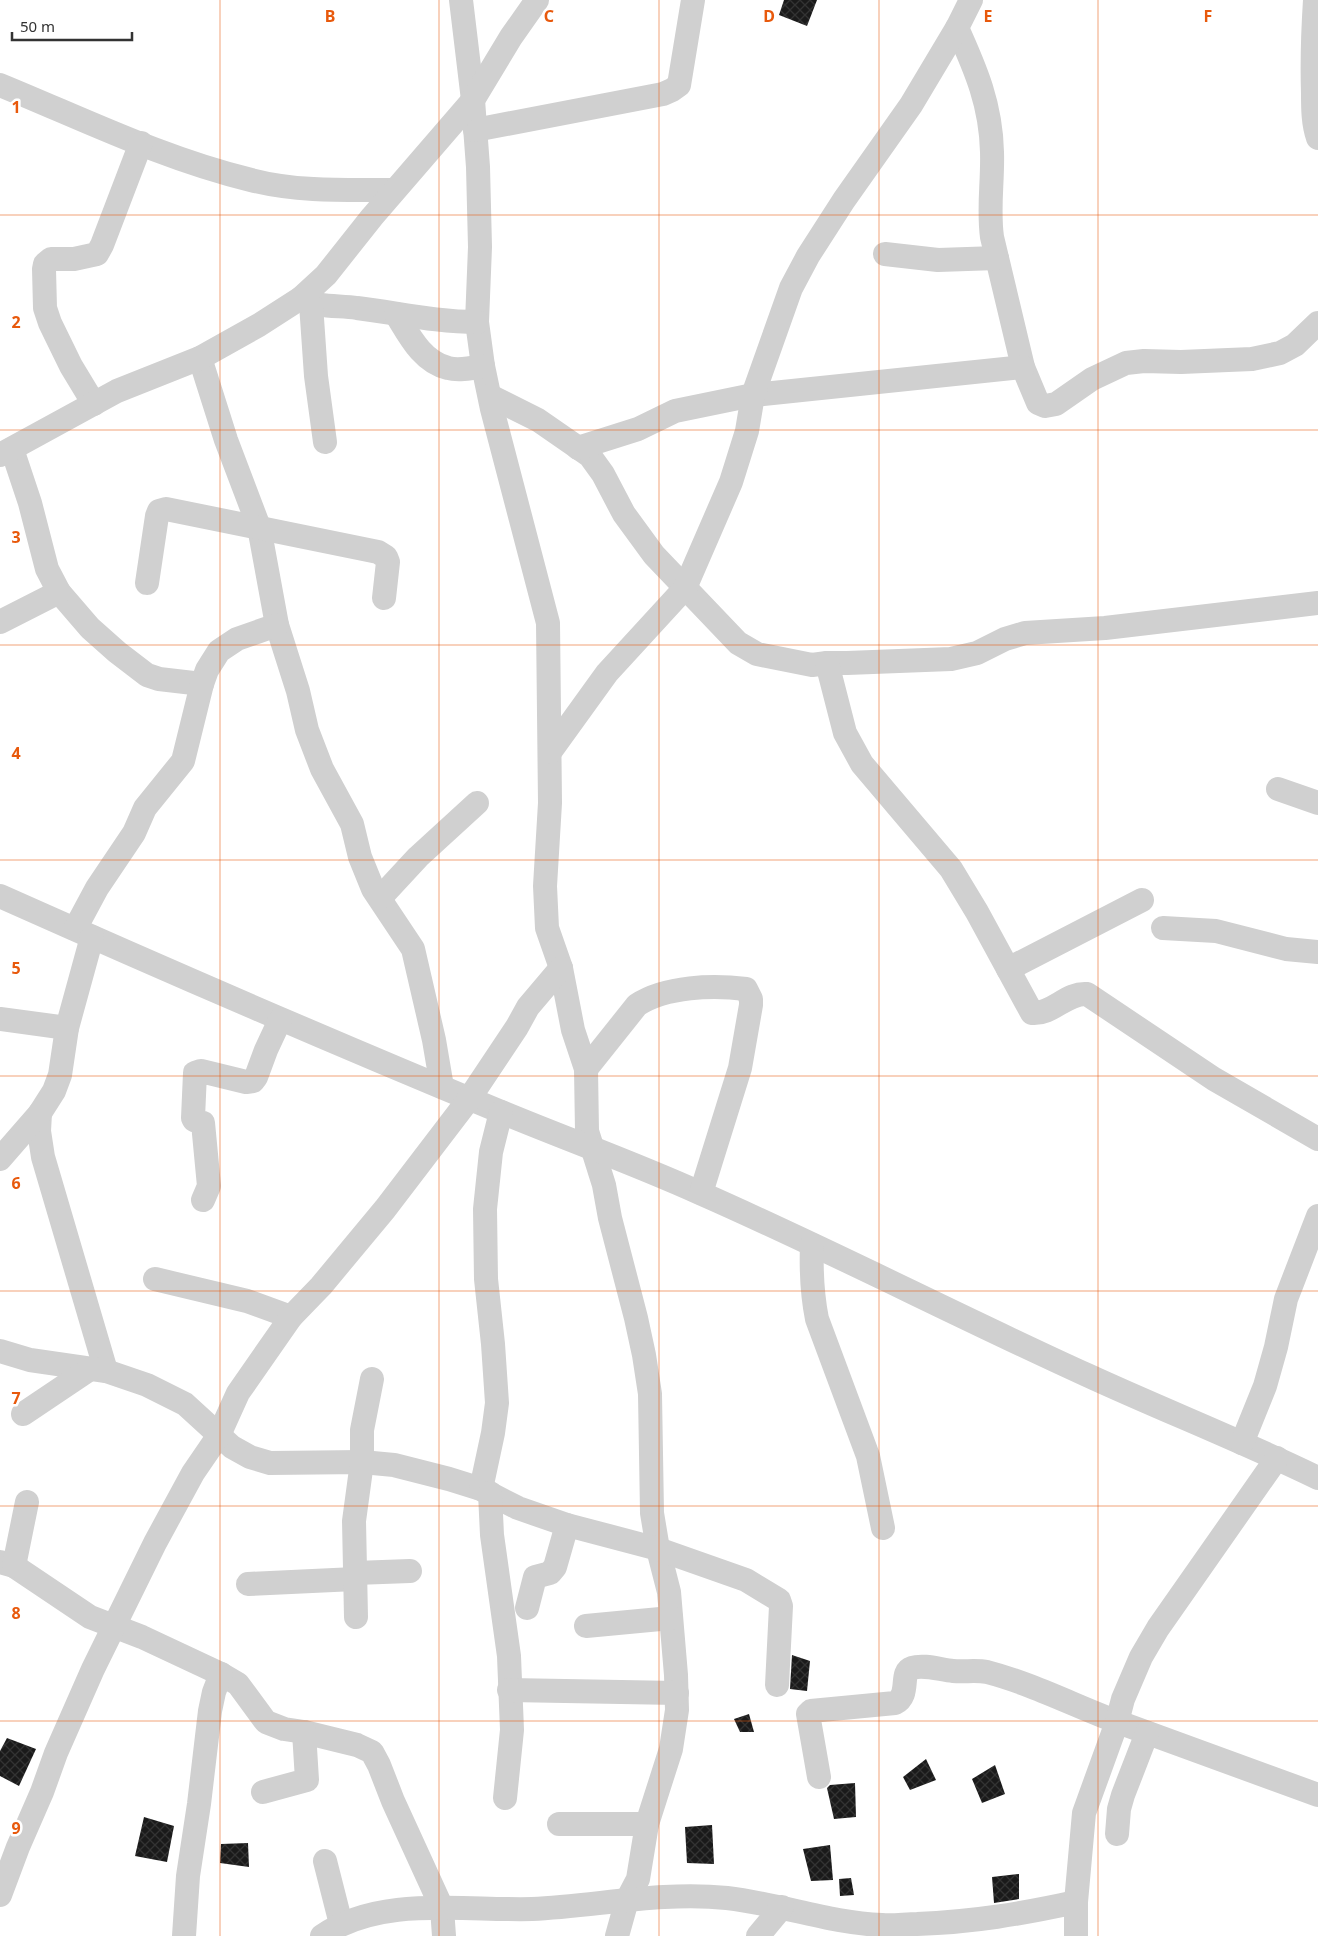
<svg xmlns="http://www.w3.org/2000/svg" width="1318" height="1936" font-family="'Noto Sans',sans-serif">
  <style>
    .building { fill: url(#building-cross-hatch) }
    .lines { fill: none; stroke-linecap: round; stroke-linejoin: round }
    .minor { stroke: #d0d0d0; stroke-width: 24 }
    .grid { fill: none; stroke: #e8590c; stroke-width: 1; stroke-opacity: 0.55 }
    .grid-label { font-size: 16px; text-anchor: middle; font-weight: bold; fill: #e8590c; stroke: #fff; stroke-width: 5; stroke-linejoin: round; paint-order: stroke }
  </style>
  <defs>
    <pattern id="building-cross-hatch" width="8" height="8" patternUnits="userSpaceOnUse" patternTransform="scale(1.25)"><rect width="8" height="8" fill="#1a1a1a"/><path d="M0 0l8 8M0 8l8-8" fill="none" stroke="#333"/></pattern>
  </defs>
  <rect width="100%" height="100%" fill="#fff"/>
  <!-- building -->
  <g class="building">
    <polygon points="784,0 817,0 807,26 779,15"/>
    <polygon points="792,1655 810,1661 807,1691 790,1689"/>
    <polygon points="749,1714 754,1732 740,1732 734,1719"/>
    <polygon points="7,1738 36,1749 19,1786 0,1776 0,1751"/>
    <polygon points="926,1759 936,1780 910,1790 903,1777"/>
    <polygon points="995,1765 1005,1794 982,1803 972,1779"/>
    <polygon points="855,1783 856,1817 834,1819 827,1788 830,1785"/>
    <polygon points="144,1817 174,1826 167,1862 135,1856"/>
    <polygon points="712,1825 714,1864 687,1863 685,1827"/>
    <polygon points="248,1843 249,1867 220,1863 221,1844"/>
    <polygon points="830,1845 833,1880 811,1881 803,1849"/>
    <polygon points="1019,1874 1019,1899 994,1903 992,1877"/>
    <polygon points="851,1878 854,1895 840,1896 839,1879"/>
  </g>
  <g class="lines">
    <!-- minor -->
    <g class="minor">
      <polyline points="461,0 473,100 478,167 480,247 477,322 483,366 492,409 548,623 550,803 545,886 547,928 561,968 573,1030 586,1069 587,1131 604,1185 610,1218 636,1318 644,1355 650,1394 652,1513 658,1549 669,1592 676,1675 677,1710 671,1749 647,1824 638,1879 627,1900 617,1936"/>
      <path d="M1315 0C1313 31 1312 62 1313 93 1313 108 1313 124 1318 138"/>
      <path d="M957 28C976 70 991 105 992 152 993 181 988 208 992 237L1023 367 1038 403 1045 406 1056 404 1092 379 1126 363 1144 361 1181 362 1252 359 1280 353 1295 345 1318 323"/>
      <path d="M0 85C83 119 164 159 251 180 297 192 347 190 394 190"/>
      <polyline points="475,130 663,94 672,90 679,85 693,0"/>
      <polyline points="885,254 938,260 997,258"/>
      <path d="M301 298C318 308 338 305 357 308 398 313 436 322 477 322"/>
      <polyline points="311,304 316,376 325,442"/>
      <path d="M396 314C409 335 422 362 448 368 459 371 472 368 483 366"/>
      <polyline points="200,358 226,440 259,527 277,625 298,691 307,730 322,769 352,824 360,857 373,889 413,949 434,1040 442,1087"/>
      <polyline points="490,396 538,420 590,456 603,474 624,514 654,555 738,643 757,654 812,665 827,663 847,663 951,659 977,653 1005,639 1025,633 1105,628 1318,603"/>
      <polyline points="94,404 71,366 50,323 45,308 44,269 45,264 51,259 74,259 97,254 102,245 141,143"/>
      <polyline points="578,448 638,429 675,411 753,395 1023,367"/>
      <polyline points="12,449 30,503 47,569 59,592 90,628 117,652 147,675 159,679 202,684"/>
      <polyline points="0,455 117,391 200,358 259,325 301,298 326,275 372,217 473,100 511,37 537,0"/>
      <polyline points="147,583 157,516 159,511 166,509 378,552 386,557 388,562 384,598"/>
      <polyline points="0,622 59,592"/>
      <path d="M827 663 845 733 862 764 951 869 977 912 1032 1013C1052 1015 1067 992 1087 994L1214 1079 1318 1139"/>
      <polyline points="550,752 607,673 685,588 731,482 747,431 753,395 791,288 808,256 844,200 911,105 957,28 971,0"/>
      <polyline points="1278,789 1318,803"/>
      <path d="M0 896C166 970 332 1042 499 1111 566 1139 634 1163 700 1193 830 1250 957 1316 1087 1375 1163 1410 1242 1441 1318 1478"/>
      <polyline points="380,898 418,857 477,803"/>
      <polyline points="1163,928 1216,931 1286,949 1318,952"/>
      <polyline points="75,929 97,888 134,833 145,808 183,761 202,684 207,670 219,651 237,639 277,625"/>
      <polyline points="1008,969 1142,900"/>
      <polyline points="0,1019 67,1028"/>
      <path d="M586 1069 637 1005C666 986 713 985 746 989L751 999V1005L740 1068 701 1193"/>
      <polyline points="40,1113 39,1131 43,1157 106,1371"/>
      <polyline points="0,1159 40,1113 54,1091 60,1075 67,1028 92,937"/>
      <polyline points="203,1200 209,1186 203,1123 194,1120 193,1118 195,1073 201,1071 246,1082 253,1081 256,1077 266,1050 280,1020"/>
      <path d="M812 1245C811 1271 812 1294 817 1319L868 1456 883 1528"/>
      <polyline points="155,1279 247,1301 291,1317"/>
      <polyline points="0,1351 30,1360 106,1371 147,1385 185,1404 232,1447 250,1457 270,1463 362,1462 394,1465 449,1479 481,1489 518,1508 567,1525 658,1549 746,1580 779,1600 781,1606 777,1685"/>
      <polyline points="23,1414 90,1369"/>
      <polyline points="1242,1443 1265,1386 1276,1347 1286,1299 1318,1216"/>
      <polyline points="481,1489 493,1433 497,1403 493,1344 486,1279 485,1209 491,1152 501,1112"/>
      <polyline points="490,1493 492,1535 509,1656 512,1730 505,1798"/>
      <polyline points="0,1562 14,1566 90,1617 142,1637 221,1674 238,1684 266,1722 284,1729 304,1732 357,1745 372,1752 379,1765 393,1801 442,1908 444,1936"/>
      <polyline points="14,1566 27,1502"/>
      <polyline points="355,1573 410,1571"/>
      <polyline points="248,1584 355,1579"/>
      <polyline points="527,1608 535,1577 550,1573 555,1567 567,1525"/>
      <polyline points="356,1617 354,1521 362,1462 362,1430 372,1379"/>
      <polyline points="586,1626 671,1618"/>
      <polyline points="509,1690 677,1693"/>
      <path d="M819 1777 808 1714 811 1711 895 1703C911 1695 899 1672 912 1668 924 1664 941 1670 953 1671 964 1672 977 1670 987 1672 1033 1684 1075 1706 1118 1722 1185 1747 1252 1771 1318 1795"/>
      <polyline points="263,1792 307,1780 304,1732"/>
      <polyline points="559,1824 647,1824"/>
      <polyline points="1117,1834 1119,1809 1123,1795 1147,1733"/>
      <polyline points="325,1861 341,1924"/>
      <polyline points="0,1895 18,1847 42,1792 56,1753 93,1669 155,1543 193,1473 219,1435 238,1393 291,1317 321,1286 385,1209 469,1099 517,1027 528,1007 561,968"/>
      <polyline points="184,1936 188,1876 199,1804 210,1711 214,1692 221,1674"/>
      <path d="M322 1936C380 1895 465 1911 532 1909 597 1906 662 1891 727 1898 780 1904 830 1923 882 1925 894 1926 905 1924 917 1924 973 1922 1021 1914 1076 1902"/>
      <polyline points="758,1936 782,1907"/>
      <polyline points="1076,1936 1076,1902 1084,1813 1117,1722 1123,1699 1141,1657 1158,1628 1277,1458"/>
    </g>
  </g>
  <!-- grid -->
  <path class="grid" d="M220 0V1936M439 0V1936M659 0V1936M879 0V1936M1098 0V1936M0 215H1318M0 430H1318M0 645H1318M0 860H1318M0 1076H1318M0 1291H1318M0 1506H1318M0 1721H1318"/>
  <g class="grid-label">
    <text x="330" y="22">B</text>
    <text x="549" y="22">C</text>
    <text x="769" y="22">D</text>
    <text x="988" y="22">E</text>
    <text x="1208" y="22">F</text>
    <text x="16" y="113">1</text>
    <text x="16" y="328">2</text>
    <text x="16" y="543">3</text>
    <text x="16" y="759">4</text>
    <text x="16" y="974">5</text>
    <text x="16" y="1189">6</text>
    <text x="16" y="1404">7</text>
    <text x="16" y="1619">8</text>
    <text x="16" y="1834">9</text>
  </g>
  <!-- scale -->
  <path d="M12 32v8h120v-8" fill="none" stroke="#333333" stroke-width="2.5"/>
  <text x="20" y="32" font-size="15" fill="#333333" stroke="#ffffff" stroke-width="4" paint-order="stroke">50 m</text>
</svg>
